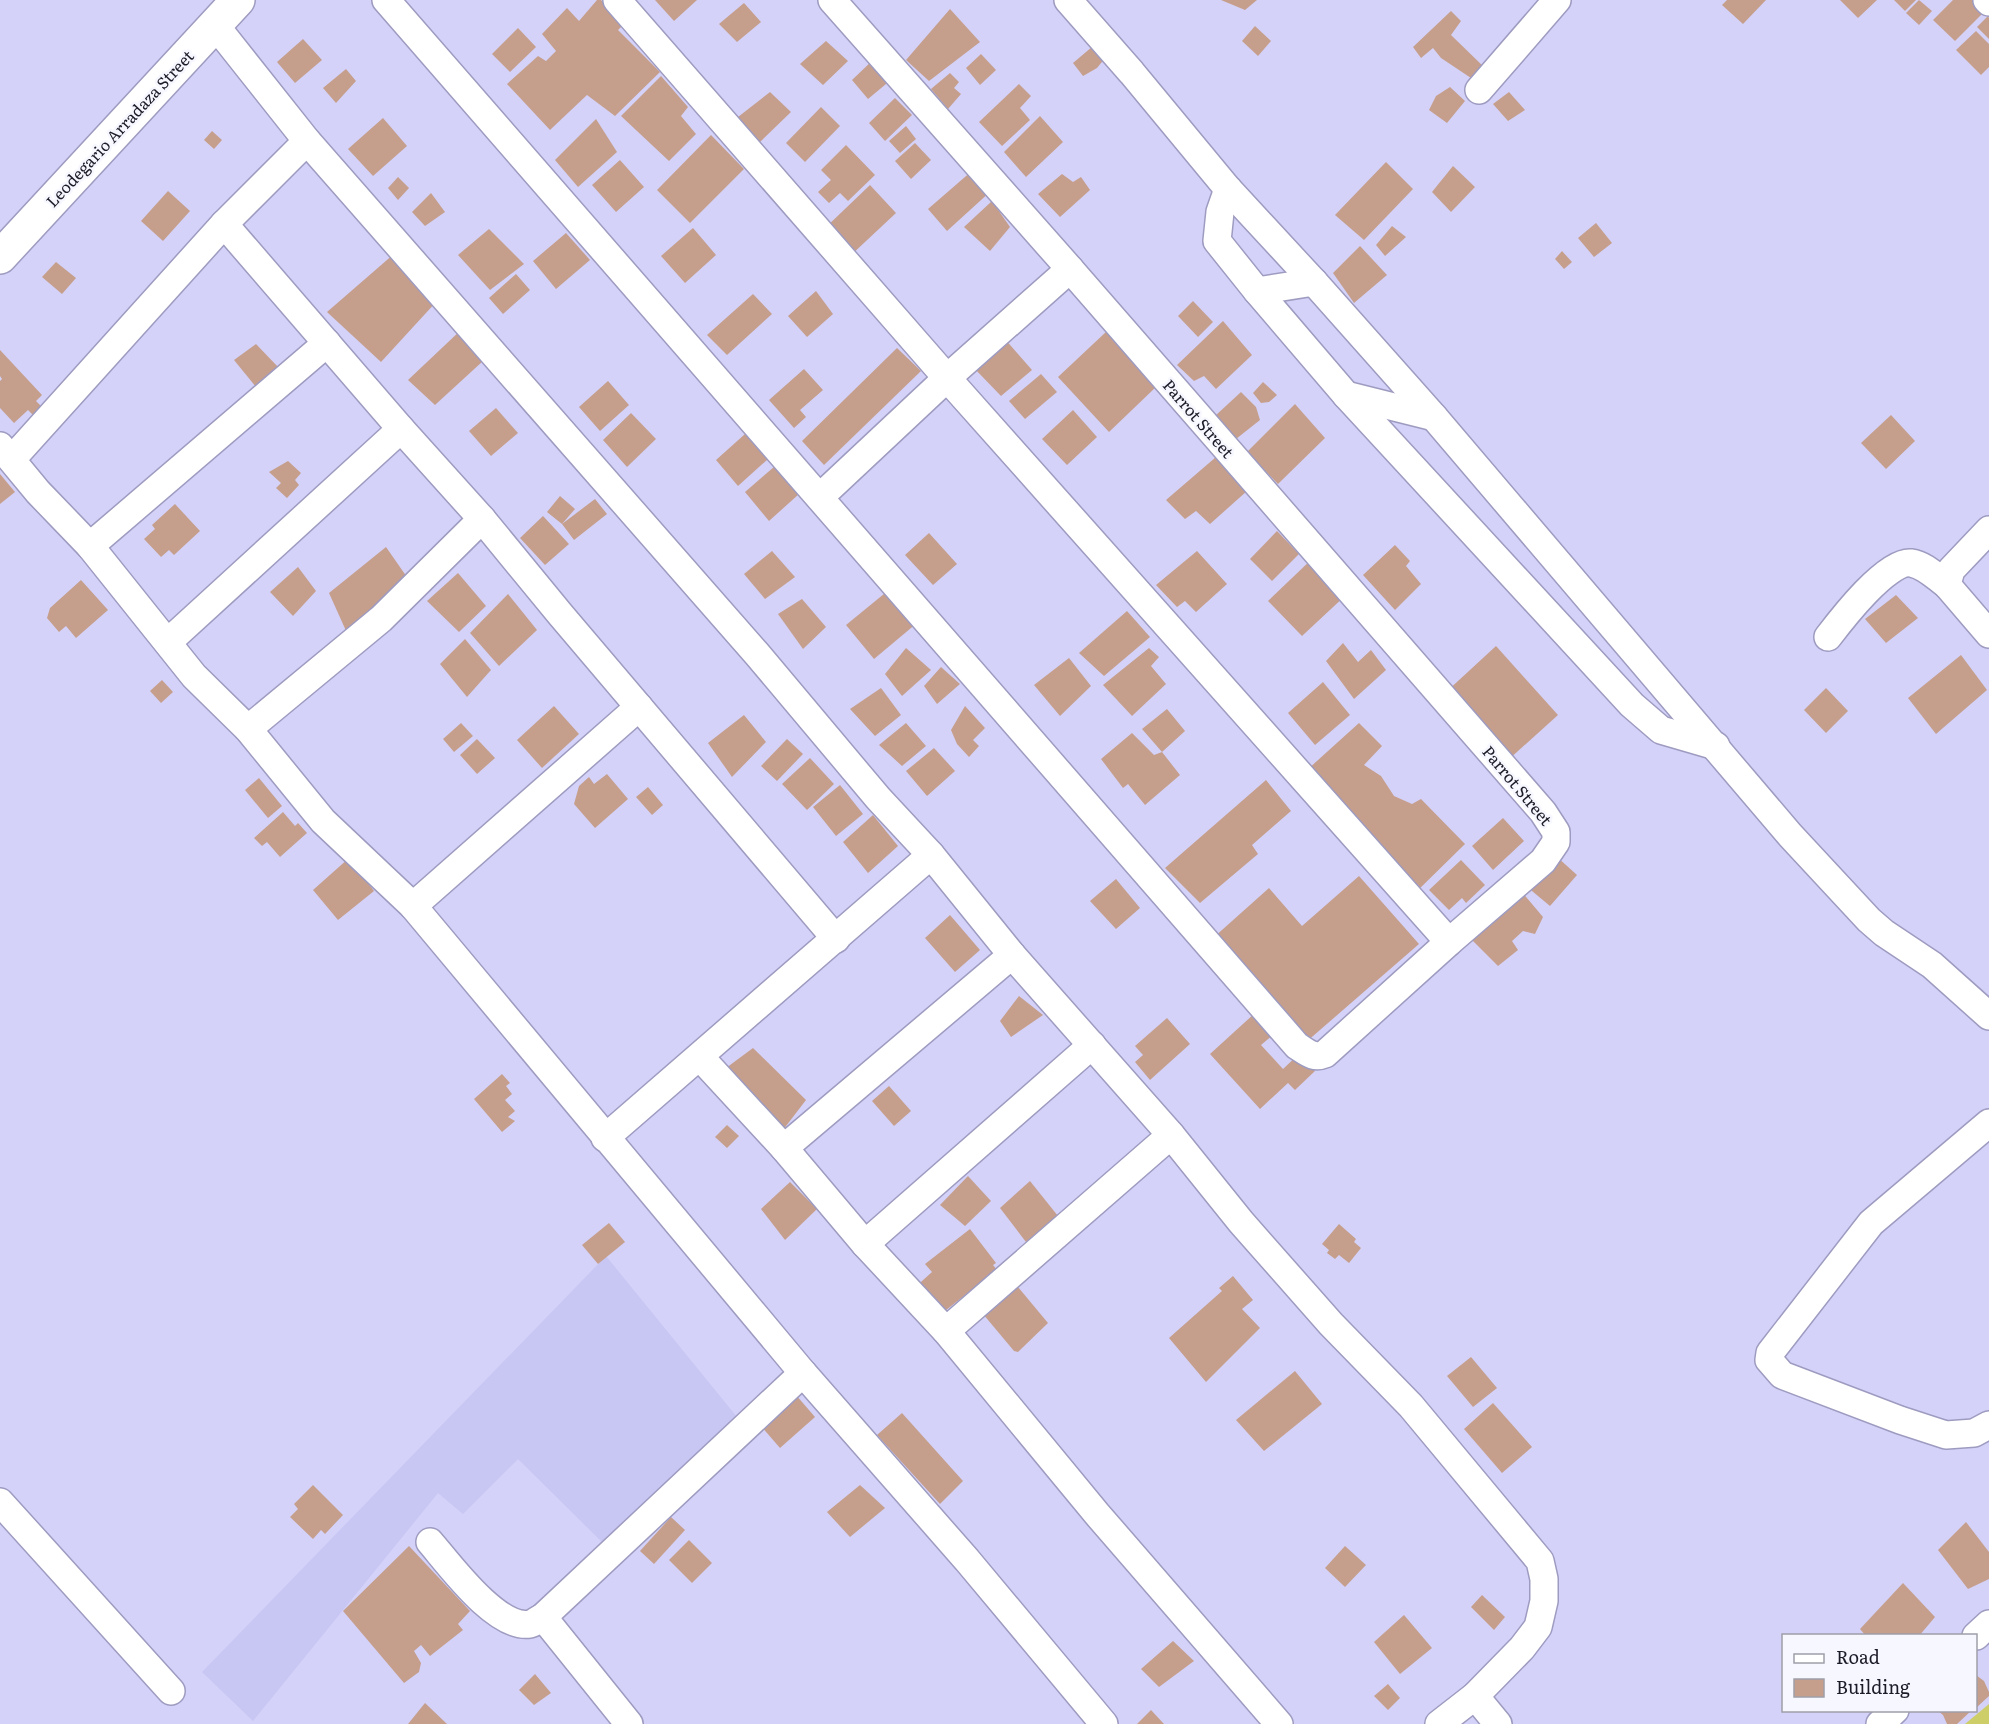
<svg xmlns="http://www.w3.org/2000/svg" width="1989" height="1724" font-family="Literata,serif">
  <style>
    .built { fill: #c8c6f3 }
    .green { fill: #cece68 }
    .building { fill: #c69f8c }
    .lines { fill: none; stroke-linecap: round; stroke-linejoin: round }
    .minor-casing { stroke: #9e9bc0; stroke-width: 30 }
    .tertiary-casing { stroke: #9e9bc0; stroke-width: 36 }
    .minor { stroke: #fff; stroke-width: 27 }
    .tertiary { stroke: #fff; stroke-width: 33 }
    .labels { text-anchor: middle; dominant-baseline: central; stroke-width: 5; stroke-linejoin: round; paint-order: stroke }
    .street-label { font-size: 16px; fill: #1c1b28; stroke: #f7f7ff }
  </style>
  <rect width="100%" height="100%" fill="#d4d2f9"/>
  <!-- built -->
  <polygon class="built" points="606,1256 737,1417 602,1542 518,1459 463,1514 438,1493 253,1721 202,1672"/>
  <!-- green -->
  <polygon class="green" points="1989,1704 1989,1724 1965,1724"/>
  <!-- building -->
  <g class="building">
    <polygon points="597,0 601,0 624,24 618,30 660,72 615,116 587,95 550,130 507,84 538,56 546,61 556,51 542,34 567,8 579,21"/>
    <polygon points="655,0 697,0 674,21"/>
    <polygon points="1221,0 1257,0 1245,10"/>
    <polygon points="1727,0 1766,0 1743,24 1722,5"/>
    <polygon points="1840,0 1877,0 1858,18"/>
    <polygon points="1894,0 1916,0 1905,11"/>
    <polygon points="1919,0 1932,11 1919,25 1906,13"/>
    <polygon points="1953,0 1972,0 1984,12 1955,41 1933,20"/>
    <polygon points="744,3 761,22 737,42 719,24"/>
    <polygon points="950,9 980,42 929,81 906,60"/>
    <polygon points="1451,11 1461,21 1451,35 1486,69 1474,80 1441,58 1433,48 1421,58 1413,47"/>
    <polygon points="1988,16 1989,18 1989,39 1977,27"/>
    <polygon points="1255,26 1271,41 1258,56 1242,41"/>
    <polygon points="518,28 536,47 510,72 492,54"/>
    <polygon points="1976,31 1989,44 1989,67 1981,75 1956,50"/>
    <polygon points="303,39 322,60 295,83 277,62"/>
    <polygon points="826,41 848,61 823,85 800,64"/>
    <polygon points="1099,41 1110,52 1097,68 1083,76 1073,63"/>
    <polygon points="981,54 996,70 980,85 966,68"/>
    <polygon points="874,59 892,79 868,99 852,80"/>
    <polygon points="346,69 356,81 336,103 323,88"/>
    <polygon points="950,73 959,82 954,88 961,94 948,109 931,89"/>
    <polygon points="661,76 688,107 681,116 696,134 669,161 621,116"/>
    <polygon points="1019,84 1031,96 1020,108 1030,120 1002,146 979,122"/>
    <polygon points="1450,87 1465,101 1447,123 1429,110 1436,96"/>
    <polygon points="770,92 791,112 760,142 738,117"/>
    <polygon points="1509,92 1525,110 1508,121 1493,104"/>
    <polygon points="895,98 912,115 885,141 869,123"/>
    <polygon points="821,107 840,126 805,162 786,143"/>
    <polygon points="1040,116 1063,142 1026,177 1004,152"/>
    <polygon points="383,118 407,146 373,176 348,149"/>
    <polygon points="596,119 617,152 578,187 555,160"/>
    <polygon points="906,126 916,139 900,153 889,141"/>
    <polygon points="212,131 222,140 214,149 204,140"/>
    <polygon points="711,135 744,169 690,223 657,190"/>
    <polygon points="915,143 931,160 911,179 895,161"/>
    <polygon points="846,145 875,175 848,201 840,193 829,203 818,192 831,180 821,170"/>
    <polygon points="620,160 644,187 616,212 592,185"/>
    <polygon points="1386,162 1413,189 1364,240 1335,215"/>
    <polygon points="1453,166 1475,187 1451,212 1432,192"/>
    <polygon points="973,170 991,191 947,231 928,209"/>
    <polygon points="1062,174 1073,182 1081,177 1090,190 1060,217 1038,194"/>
    <polygon points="398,177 409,188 398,200 388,188"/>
    <polygon points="870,185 896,213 849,257 823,230"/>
    <polygon points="168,191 190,211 163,241 141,221"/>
    <polygon points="431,193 445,212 425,226 412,212"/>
    <polygon points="992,201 1010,227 990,251 964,227"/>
    <polygon points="1596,223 1612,243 1594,257 1578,238"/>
    <polygon points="1392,226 1406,237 1385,256 1376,245"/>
    <polygon points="693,228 716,255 685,283 661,256"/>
    <polygon points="489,229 524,264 490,290 458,255"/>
    <polygon points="566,233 590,260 556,289 533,261"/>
    <polygon points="1360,246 1387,275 1354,303 1333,273"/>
    <polygon points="1562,251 1572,262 1564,269 1555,259"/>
    <polygon points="395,253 437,301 381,362 327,312"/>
    <polygon points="56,262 76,278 62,294 42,277"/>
    <polygon points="516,274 530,290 503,314 489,298"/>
    <polygon points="816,291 833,314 807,337 788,316"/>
    <polygon points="753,294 772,314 727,355 707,335"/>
    <polygon points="1193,301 1213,322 1198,337 1178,316"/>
    <polygon points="1223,321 1252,355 1216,389 1204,376 1194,381 1177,365"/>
    <polygon points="462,329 483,361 435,405 408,380"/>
    <polygon points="1107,331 1157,386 1109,432 1058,377"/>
    <polygon points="1004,338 1032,370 1001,396 972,366"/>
    <polygon points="256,344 279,368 256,387 234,360"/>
    <polygon points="897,348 921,371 824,465 802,441"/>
    <polygon points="0,350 42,395 36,401 42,407 33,415 28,410 14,423 0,408 0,381 2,379 0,376"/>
    <polygon points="804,369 823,390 800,410 806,417 794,428 769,400"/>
    <polygon points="1041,374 1057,392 1025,419 1009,401"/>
    <polygon points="608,381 629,405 600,431 579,407"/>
    <polygon points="1263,382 1277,395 1269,402 1261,403 1253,393"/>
    <polygon points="1241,392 1256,407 1260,420 1236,439 1226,434 1215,416"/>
    <polygon points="1295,404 1325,438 1278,484 1247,452"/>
    <polygon points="496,408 518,433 491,456 469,431"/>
    <polygon points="1073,410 1097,437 1067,465 1042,439"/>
    <polygon points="631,413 656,439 627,467 603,440"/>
    <polygon points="1891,415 1915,441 1886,469 1861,443"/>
    <polygon points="745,434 768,459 738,486 716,460"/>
    <polygon points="1216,457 1247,491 1210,524 1196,511 1185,519 1166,500"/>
    <polygon points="288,461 301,473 295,480 299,485 287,498 276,488 281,483 269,472"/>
    <polygon points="775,466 799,494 769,521 745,492"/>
    <polygon points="0,474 15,492 0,504"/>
    <polygon points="560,496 575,509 562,524 595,499 607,514 574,540 562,524 547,512"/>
    <polygon points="175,504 200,531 174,555 169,550 161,557 144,539 155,529 152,525"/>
    <polygon points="543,516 569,544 545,565 520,538"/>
    <polygon points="1277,531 1299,554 1272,581 1250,559"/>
    <polygon points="929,533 957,564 933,585 905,555"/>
    <polygon points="1395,545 1410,561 1406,566 1421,584 1395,610 1363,575"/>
    <polygon points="386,547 409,580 347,633 329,593"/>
    <polygon points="772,551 795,577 765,599 744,574"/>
    <polygon points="1197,551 1227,584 1196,612 1185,601 1177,607 1156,585"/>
    <polygon points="1314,557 1346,595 1302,636 1268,601"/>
    <polygon points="298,567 316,591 293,616 270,592"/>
    <polygon points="458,573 486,606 459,632 427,601"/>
    <polygon points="81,580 108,610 76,638 66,626 59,632 47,618 50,608"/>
    <polygon points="890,589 917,623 874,659 846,625"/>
    <polygon points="508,594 537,630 499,666 470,633"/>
    <polygon points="1896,595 1918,618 1886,643 1865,619"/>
    <polygon points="802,599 826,627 803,649 778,614"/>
    <polygon points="1127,611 1150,637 1104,676 1079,653"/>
    <polygon points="465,639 491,670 467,697 440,664"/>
    <polygon points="1343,643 1358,662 1371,650 1386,670 1354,699 1326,661"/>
    <polygon points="1496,646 1558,715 1507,761 1445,693"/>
    <polygon points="906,648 931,670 902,696 885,674"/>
    <polygon points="1149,648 1159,657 1151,666 1166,684 1132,716 1103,685"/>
    <polygon points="1961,655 1987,690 1936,734 1908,698"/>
    <polygon points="1069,658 1091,686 1060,716 1034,685"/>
    <polygon points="941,667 960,684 937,704 924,686"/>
    <polygon points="162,680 173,692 161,703 150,691"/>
    <polygon points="1323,682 1350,715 1315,745 1288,713"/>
    <polygon points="881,688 901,715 875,736 850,709"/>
    <polygon points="1826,688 1848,711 1826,733 1804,710"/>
    <polygon points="554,706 579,734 542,768 517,740"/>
    <polygon points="965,706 985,728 973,740 979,746 969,757 957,744 951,730"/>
    <polygon points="1167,709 1185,731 1162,752 1142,729"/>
    <polygon points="744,715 766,742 732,777 708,743"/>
    <polygon points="461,723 473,736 454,752 443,739"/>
    <polygon points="906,723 926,746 902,766 879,745"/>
    <polygon points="1359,723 1382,746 1364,765 1381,776 1394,796 1412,804 1421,799 1465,844 1413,895 1307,770"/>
    <polygon points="1132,733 1154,755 1162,752 1180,775 1145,805 1128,784 1123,788 1101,759"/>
    <polygon points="477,739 495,758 477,774 460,755"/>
    <polygon points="787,739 803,754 777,781 761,766"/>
    <polygon points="934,748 955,771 927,796 906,771"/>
    <polygon points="810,758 834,784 807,810 782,784"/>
    <polygon points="607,774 628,799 595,828 574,804 579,786 589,777 594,784"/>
    <polygon points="259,778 282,806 268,818 245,790"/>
    <polygon points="1266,780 1291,811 1252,845 1258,854 1200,903 1165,868"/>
    <polygon points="840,785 863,814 836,836 813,807"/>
    <polygon points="648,787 663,805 652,815 636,797"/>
    <polygon points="283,812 295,826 298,823 307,833 280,857 267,842 262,846 254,838"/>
    <polygon points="873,815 898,846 868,873 843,842"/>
    <polygon points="1503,818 1524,841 1493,870 1472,846"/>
    <polygon points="1556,856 1577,875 1550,906 1526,886"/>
    <polygon points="349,858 374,891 338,920 313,890"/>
    <polygon points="1461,860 1485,885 1466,903 1462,898 1449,910 1429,890"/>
    <polygon points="1359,876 1419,944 1305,1043 1213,938 1269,888 1302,926"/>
    <polygon points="1116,879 1140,908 1116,929 1090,901"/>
    <polygon points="1521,891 1543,917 1535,934 1523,931 1512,941 1518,950 1498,966 1472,940"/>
    <polygon points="950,915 980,950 955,972 925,938"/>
    <polygon points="1019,996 1043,1015 1011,1037 1000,1021"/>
    <polygon points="1255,1013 1274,1034 1261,1045 1283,1069 1299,1054 1315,1071 1295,1090 1288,1083 1260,1109 1210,1054"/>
    <polygon points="1167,1018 1190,1044 1150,1080 1135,1062 1143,1055 1135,1046"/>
    <polygon points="753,1048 806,1100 783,1130 726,1068"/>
    <polygon points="502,1074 510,1083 506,1086 512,1094 505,1100 515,1111 508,1117 515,1121 502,1132 474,1099"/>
    <polygon points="889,1086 911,1111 894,1126 872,1101"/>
    <polygon points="727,1125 739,1136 727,1148 715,1137"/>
    <polygon points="968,1176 991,1201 965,1226 940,1205"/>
    <polygon points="1030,1181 1058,1216 1026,1242 1000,1208"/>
    <polygon points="790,1182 817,1209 785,1240 761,1209"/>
    <polygon points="609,1223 625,1242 598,1264 582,1245"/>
    <polygon points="1339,1224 1356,1239 1354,1242 1361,1248 1349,1263 1339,1255 1335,1259 1327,1253 1329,1250 1322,1244"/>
    <polygon points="970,1229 996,1263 993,1265 997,1270 941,1314 912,1290 932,1272 925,1264"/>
    <polygon points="1233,1276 1253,1300 1242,1309 1260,1328 1206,1382 1169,1338 1222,1291 1219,1288"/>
    <polygon points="1018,1287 1048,1323 1018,1352 1014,1351 983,1314"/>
    <polygon points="1471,1357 1497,1388 1473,1407 1447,1376"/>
    <polygon points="1295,1371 1322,1404 1264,1451 1236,1420"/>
    <polygon points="796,1395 815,1417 780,1448 761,1426"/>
    <polygon points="1493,1403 1532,1447 1502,1473 1464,1429"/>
    <polygon points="902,1413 963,1481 940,1504 877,1435"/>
    <polygon points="313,1485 343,1515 325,1534 321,1530 313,1539 290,1517 298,1509 294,1504"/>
    <polygon points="860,1485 885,1508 850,1537 827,1512"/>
    <polygon points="671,1517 685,1530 654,1564 640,1551"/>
    <polygon points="1966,1522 1989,1552 1989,1579 1968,1589 1938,1550"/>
    <polygon points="689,1540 712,1563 692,1583 669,1560"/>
    <polygon points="409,1546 470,1611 458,1624 463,1630 430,1656 421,1645 414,1651 421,1663 419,1672 404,1683 343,1611"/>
    <polygon points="1345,1546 1366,1565 1345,1587 1325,1568"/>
    <polygon points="1903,1583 1935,1617 1919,1636 1866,1636 1860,1629"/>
    <polygon points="1482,1595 1505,1617 1494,1630 1471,1607"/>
    <polygon points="1404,1615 1432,1648 1400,1674 1374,1642"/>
    <polygon points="1173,1641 1194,1661 1159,1687 1141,1669"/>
    <polygon points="535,1674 551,1693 534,1705 519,1690"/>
    <polygon points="1976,1675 1984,1681 1989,1692 1989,1696 1976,1708"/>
    <polygon points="1388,1684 1400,1698 1388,1710 1374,1696"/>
    <polygon points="425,1703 447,1724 408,1724"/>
    <polygon points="1151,1710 1164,1724 1137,1724"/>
    <polygon points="1937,1710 1972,1710 1957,1724 1947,1724 1943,1715"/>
  </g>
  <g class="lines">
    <!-- minor casing -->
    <g class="minor-casing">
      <g id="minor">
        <path d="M386 0 1297 1046C1307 1052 1313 1059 1325 1054L1449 942 1543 861 1556 842V832L1543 812 1070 269 832 0"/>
        <polyline points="617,0 947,378 1449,942"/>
        <polyline points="1068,0 1132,73 1228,189 1314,282 1434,417 1790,835 1869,920 1884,933 1932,965 1989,1016"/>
        <polyline points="1987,0 1989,2"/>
        <polyline points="215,25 307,141 757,654 878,798 931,855 1012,955 1171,1135 1241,1222 1331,1324 1411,1406 1540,1561 1544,1579 1544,1601 1538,1627 1522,1648 1475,1696 1439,1724"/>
        <polyline points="1479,90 1557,0"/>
        <polyline points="1228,189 1220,212 1217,241 1257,291 1346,395 1632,705 1661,730 1716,746"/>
        <polyline points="224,224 401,429 482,519 560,614 836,939"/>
        <polyline points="1257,291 1314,282"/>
        <polyline points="1346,395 1434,417"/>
        <polyline points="0,446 38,492 90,546 194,676 248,729 323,821 413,906 803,1373 967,1560 1104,1724"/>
        <polyline points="12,459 224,224 307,141"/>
        <polyline points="820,497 947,378 1070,269"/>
        <polyline points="1989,530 1951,570 1947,585 1989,634"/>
        <polyline points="90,546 327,343"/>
        <path d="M1828 637C1841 620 1887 560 1911 563 1925 565 1936 577 1947 585"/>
        <polyline points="168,642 401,429"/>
        <polyline points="248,729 381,619 482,519"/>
        <polyline points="413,906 639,707"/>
        <polyline points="700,1057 784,1148 865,1244 946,1331 1097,1514 1279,1724"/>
        <polyline points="1989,1123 1871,1223 1770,1353 1769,1360 1782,1375 1900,1420 1946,1435 1974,1433 1989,1425"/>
        <polyline points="605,1138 931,855"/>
        <polyline points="784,1148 1012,955"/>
        <polyline points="865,1244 1092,1045"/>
        <polyline points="946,1331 1171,1135"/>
        <polyline points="0,1502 171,1691"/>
        <path d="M430 1542C449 1564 497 1630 530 1624 534 1623 539 1619 543 1617L803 1373"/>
        <polyline points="543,1617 629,1724"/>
        <polyline points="1976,1636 1989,1624"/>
        <polyline points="1475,1696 1498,1724"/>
        <polyline points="1880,1724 1895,1710"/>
      </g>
    </g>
    <!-- tertiary casing -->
    <g class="tertiary-casing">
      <polyline id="tertiary" points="0,257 238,0"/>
    </g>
    <!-- minor -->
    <use href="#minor" class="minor"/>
    <!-- tertiary -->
    <use href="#tertiary" class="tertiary"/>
  </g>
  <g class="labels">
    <!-- street labels -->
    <g class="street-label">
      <text transform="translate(119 128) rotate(-47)">Leodegario Arradaza Street</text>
      <text transform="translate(1199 418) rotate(49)">Parrot Street</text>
      <text transform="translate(1518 785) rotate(50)">Parrot Street</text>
    </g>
  </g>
  <!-- legend -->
  <rect x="1782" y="1634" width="195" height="78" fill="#f7f7ff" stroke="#9f9fa9" stroke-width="1.5"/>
  <rect x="1794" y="1654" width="30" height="9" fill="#ffffff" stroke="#9f9fa9" stroke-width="1.5"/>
  <text x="1836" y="1664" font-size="18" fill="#1c1b28">Road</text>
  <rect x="1794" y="1679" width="30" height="18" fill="#c69f8c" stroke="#9f9fa9" stroke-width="1.5"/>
  <text x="1836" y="1694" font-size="18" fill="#1c1b28">Building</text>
</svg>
